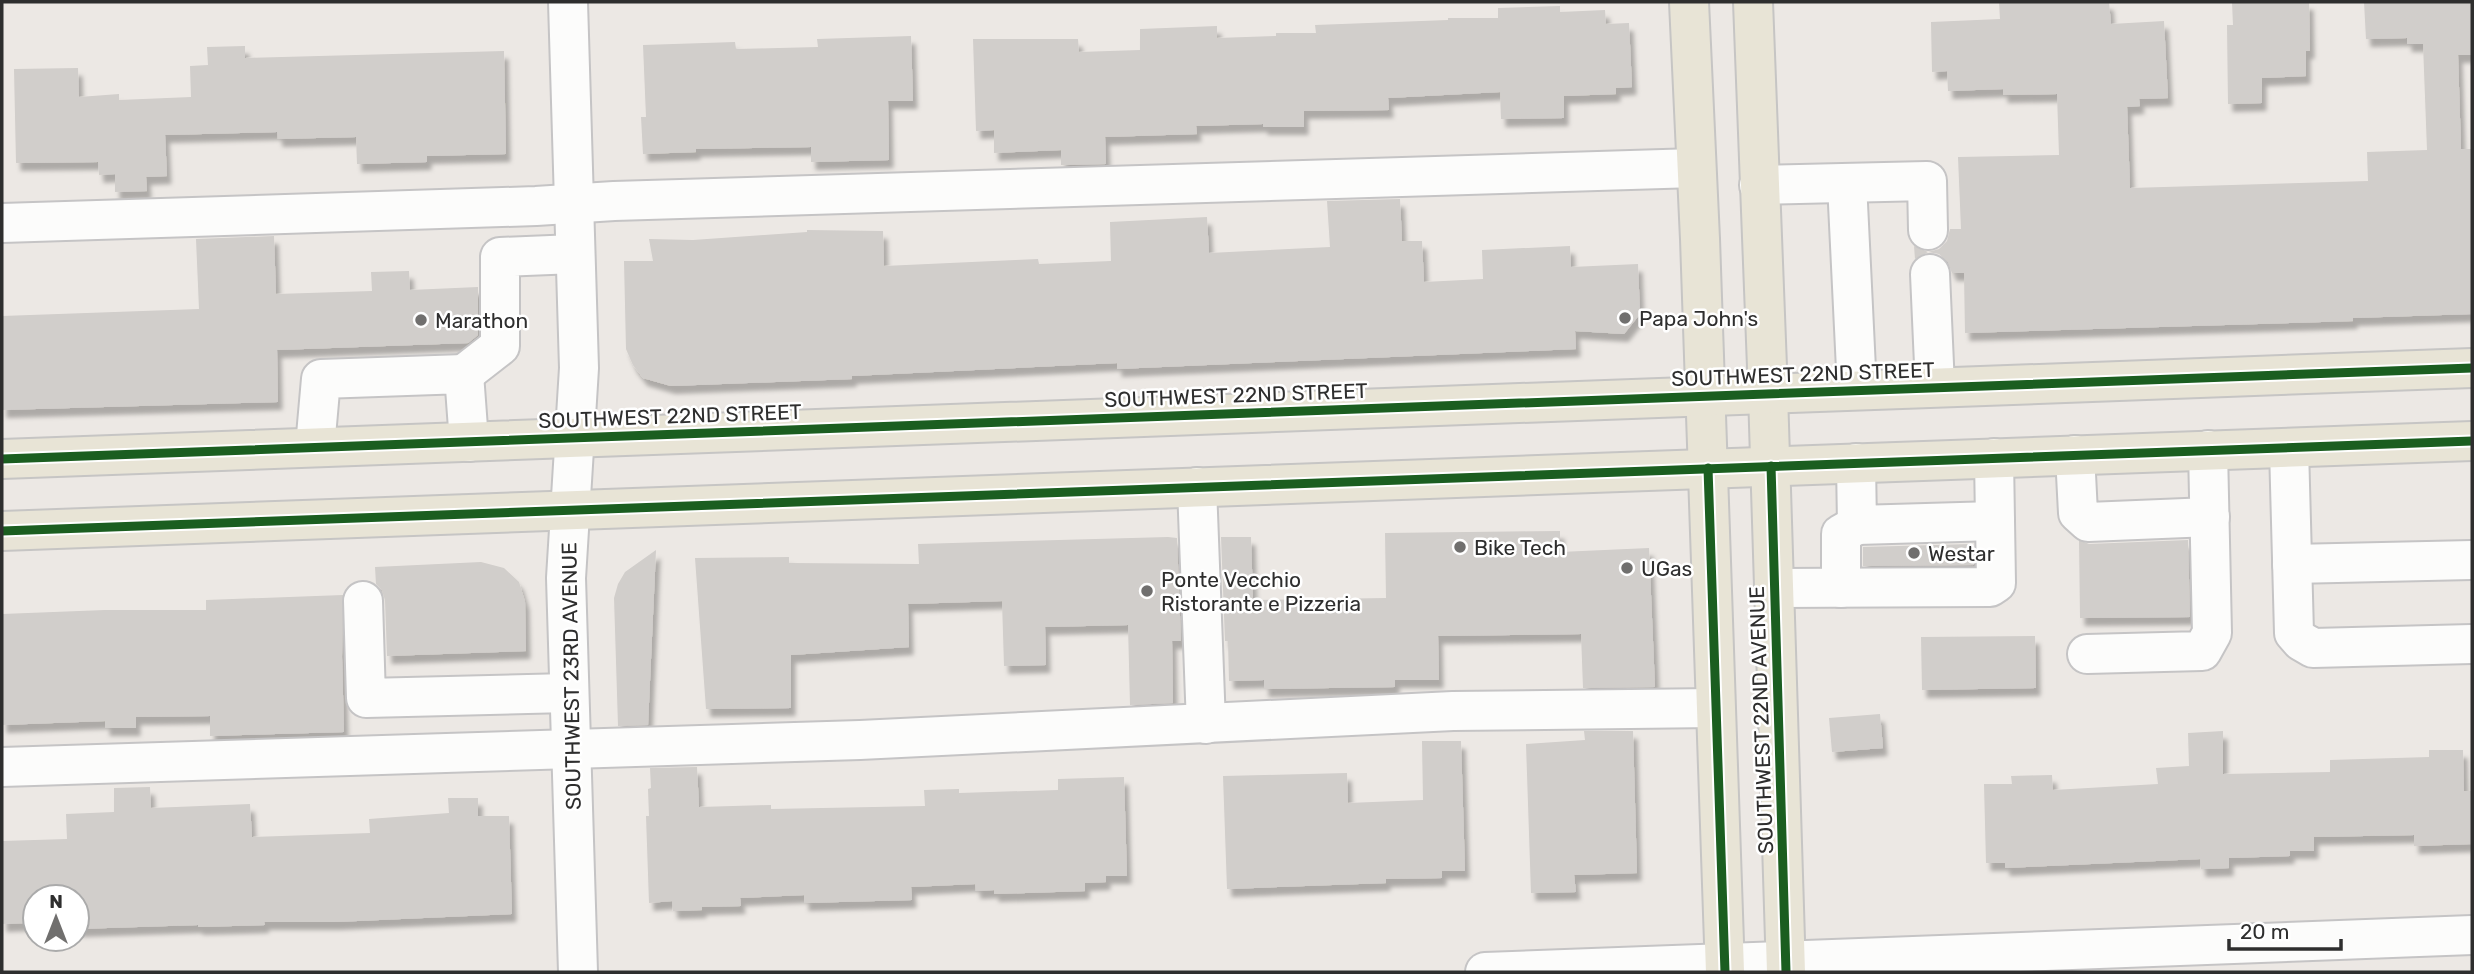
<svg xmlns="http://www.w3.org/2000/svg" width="2474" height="974" font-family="Rubik,sans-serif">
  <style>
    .building { fill: #d1cecb; filter: url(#shadow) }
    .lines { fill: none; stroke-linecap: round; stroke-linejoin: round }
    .minor-casing { stroke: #c5c4c5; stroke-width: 42 }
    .major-casing { stroke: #c6c5c4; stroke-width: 42 }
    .minor { stroke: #fcfcfb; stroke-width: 38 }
    .major { stroke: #e8e4d6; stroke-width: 38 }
    .cycleway-casing { stroke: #fff; stroke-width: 13 }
    .cycleway { stroke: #1b5e20; stroke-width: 9 }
    .poi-dot { fill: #706f6e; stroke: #fff; stroke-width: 2.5 }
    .labels { text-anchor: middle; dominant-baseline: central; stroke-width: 5; stroke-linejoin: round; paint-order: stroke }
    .poi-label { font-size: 21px; fill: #2e2e2e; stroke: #fff; text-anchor: start }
    .street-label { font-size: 21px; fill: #2e2e2e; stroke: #fff }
  </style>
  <defs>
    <filter id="shadow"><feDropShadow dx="4.5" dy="8" stdDeviation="2" flood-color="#0004"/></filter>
  </defs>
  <rect width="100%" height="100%" fill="#ece8e4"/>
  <!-- building -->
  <g class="building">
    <polygon points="1999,2 2109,2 2111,24 2164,21 2168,98 2139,99 2140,106 2127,107 2130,188 2368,181 2367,152 2427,150 2423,44 2407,44 2407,38 2366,39 2364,2 2472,2 2472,55 2458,55 2461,149 2472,149 2472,314 2353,318 2353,321 1965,333 1964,273 1952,273 1948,262 1939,254 1928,252 1915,259 1914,246 1928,252 1939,249 1947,241 1950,229 1961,229 1958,157 2059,155 2057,94 2003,95 2003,89 1948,91 1947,71 1932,72 1931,22 2000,19"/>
    <polygon points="2232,2 2309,2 2310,51 2306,51 2306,76 2262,78 2262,103 2228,104 2227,25 2233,25"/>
    <polygon points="1560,6 1560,12 1605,10 1606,24 1629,23 1632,87 1616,88 1616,94 1564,96 1564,118 1501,119 1500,92 1388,98 1389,110 1304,111 1304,127 1263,127 1263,124 1196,126 1197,134 1105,137 1106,164 1061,165 1061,150 994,153 994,130 976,131 973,39 1078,39 1079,52 1140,50 1140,29 1217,26 1217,38 1276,36 1276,33 1316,33 1315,25 1448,20 1448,18 1498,18 1498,8"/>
    <polygon points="911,36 913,101 888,101 889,160 811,162 811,147 696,149 696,152 643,154 641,117 646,117 643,45 735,42 736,49 818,47 817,39"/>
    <polygon points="245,46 245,58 504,51 506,154 427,156 427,162 357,164 356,137 278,139 277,132 165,135 167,176 146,177 147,191 115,192 115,174 99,175 98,162 16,163 14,69 78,68 79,97 119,94 119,100 191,97 190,66 208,65 207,47"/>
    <polygon points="1400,199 1402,241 1422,241 1424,282 1483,279 1482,250 1570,246 1571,267 1638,264 1640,314 1624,334 1575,331 1576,349 1117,369 1117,363 852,376 852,379 671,386 643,378 633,365 626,349 624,261 653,261 649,239 693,240 807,232 807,230 883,231 884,266 1038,259 1039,264 1111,261 1110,222 1207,217 1209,253 1330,247 1327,201"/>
    <polygon points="274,236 276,294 372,291 371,272 409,271 410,290 478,287 478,335 468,343 277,350 278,402 2,410 2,316 199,309 196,239"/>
    <polygon points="1560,531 1560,552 1649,548 1655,687 1583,688 1581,634 1438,636 1439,680 1395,680 1395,687 1264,689 1264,680 1229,681 1228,641 1225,641 1221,537 1251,537 1253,600 1386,598 1385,533"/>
    <polygon points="1168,537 1177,538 1181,641 1172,641 1173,703 1130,705 1128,625 1045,627 1046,665 1004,666 1002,601 908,604 909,647 791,655 791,708 706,709 695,558 789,557 789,563 919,564 918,544"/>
    <polygon points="2079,540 2089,544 2188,540 2190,617 2080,618"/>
    <polygon points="1971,544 1974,565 1863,566 1863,547"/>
    <polygon points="656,550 648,725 618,726 614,598 618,584 625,572"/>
    <polygon points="481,562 504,568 519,582 525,602 526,651 387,656 385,600 382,590 376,584 375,567"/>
    <polygon points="343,595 342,657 344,732 210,736 210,716 136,717 136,728 105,728 105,721 2,725 2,614 105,610 206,610 206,600"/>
    <polygon points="2035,636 2036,688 1922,690 1921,637"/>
    <polygon points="1880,714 1883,748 1832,752 1829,718"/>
    <polygon points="1584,731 1633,731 1637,873 1574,875 1576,892 1531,893 1526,744 1585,740"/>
    <polygon points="2223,731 2223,774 2330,772 2330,760 2429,757 2429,750 2463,750 2464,791 2472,791 2472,844 2414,846 2414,835 2314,837 2314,851 2290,851 2290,856 2229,858 2229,868 2201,869 2200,859 2005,868 2005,863 1986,863 1984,784 2012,784 2011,776 2052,775 2053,790 2158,784 2156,768 2189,766 2188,733"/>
    <polygon points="1422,741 1461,741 1465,871 1442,871 1442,878 1386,879 1386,883 1227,889 1223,776 1347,773 1348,803 1423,800"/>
    <polygon points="697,767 699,807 771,805 771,809 925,806 924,790 959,789 959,793 1058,790 1058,779 1124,777 1127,876 1106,876 1106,882 1085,883 1085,891 994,894 994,890 976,891 975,884 911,887 912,900 804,903 804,895 740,898 741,906 702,907 702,910 673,911 672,901 649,903 646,816 649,816 648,789 651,788 650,768"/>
    <polygon points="150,787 151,808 250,804 252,837 370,833 369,819 449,813 448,798 478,798 478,816 509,816 512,914 335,922 264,922 265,925 198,927 198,925 77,929 77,897 35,897 35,930 28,931 28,923 2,924 2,841 67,839 66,814 114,812 114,788"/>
  </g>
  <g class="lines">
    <!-- minor casing -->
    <g class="minor-casing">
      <g id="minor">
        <polyline points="568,2 579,368 566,578 578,972"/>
        <polyline points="1847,183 1857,390"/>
        <polyline points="1759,185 1927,181 1928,230"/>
        <polyline points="2,223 536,206 614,201 1696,168"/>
        <polyline points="1930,274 1935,387"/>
        <polyline points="464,374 500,346 500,257 575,254"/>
        <polyline points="315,447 321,379 464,374 469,442"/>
        <polyline points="2289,448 2294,633 2301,641 2313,648 2472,644"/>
        <polyline points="2075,455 2078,513 2088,522 2210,517"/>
        <polyline points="1856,463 1857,525 1995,521"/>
        <polyline points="1197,487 1206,724"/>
        <polyline points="2292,564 2472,560"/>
        <polyline points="1774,588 1990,587 1996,583 1994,458"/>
        <polyline points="1841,588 1841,534 1857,525"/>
        <polyline points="363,601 366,698 568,693"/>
        <polyline points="2087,654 2202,651 2212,633 2208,450"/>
        <polyline points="2,767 860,740 1453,711 1715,708"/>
        <polyline points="1485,972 2472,935"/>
      </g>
    </g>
    <!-- major casing -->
    <g class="major-casing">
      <g id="major">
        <polyline points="1689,2 1700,239 1725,972"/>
        <polyline points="1753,2 1768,393 1786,972"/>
        <polyline points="2,459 2472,368"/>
        <polyline points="2,531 2472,441"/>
      </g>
    </g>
    <!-- minor -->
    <use href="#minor" class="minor"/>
    <!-- major -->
    <use href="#major" class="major"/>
    <!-- cycleway casing -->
    <g class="cycleway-casing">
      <g id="cycleway">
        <polyline points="2,459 2472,368"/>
        <polyline points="1771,466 1786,972"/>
        <polyline points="1708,468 1725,972"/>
        <polyline points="2,531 2472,441"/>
      </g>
    </g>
    <!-- cycleway -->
    <use href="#cycleway" class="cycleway"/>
  </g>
  <!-- markers -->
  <g class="poi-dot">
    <circle cx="1625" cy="318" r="7"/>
    <circle cx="421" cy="320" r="7"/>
    <circle cx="1460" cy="547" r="7"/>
    <circle cx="1914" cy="553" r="7"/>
    <circle cx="1627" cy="568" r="7"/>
    <circle cx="1147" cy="591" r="7"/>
  </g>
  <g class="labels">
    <!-- poi labels -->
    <g class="poi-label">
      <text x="1639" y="318">Papa John's</text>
      <text x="435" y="320">Marathon</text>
      <text x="1474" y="547">Bike Tech</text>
      <text x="1928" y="553">Westar</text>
      <text x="1641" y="568">UGas</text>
      <text x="1161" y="579">Ponte Vecchio<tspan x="1161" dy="24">Ristorante e Pizzeria</tspan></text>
    </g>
    <!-- street labels -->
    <g class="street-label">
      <text transform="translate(1803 374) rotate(-2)">SOUTHWEST 22ND STREET</text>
      <text transform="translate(1236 395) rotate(-2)">SOUTHWEST 22ND STREET</text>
      <text transform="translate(670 416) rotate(-2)">SOUTHWEST 22ND STREET</text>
      <text transform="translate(571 676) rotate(-91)">SOUTHWEST 23RD AVENUE</text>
      <text transform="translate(1761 720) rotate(-92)">SOUTHWEST 22ND AVENUE</text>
    </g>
  </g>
  <!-- border -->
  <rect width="2474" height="974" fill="none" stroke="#2e2e2e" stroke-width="7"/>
  <!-- north arrow -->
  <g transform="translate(56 918)"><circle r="33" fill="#ffffff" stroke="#ababab" stroke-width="2"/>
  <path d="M0-5L12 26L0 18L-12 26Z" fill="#706f6e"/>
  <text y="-10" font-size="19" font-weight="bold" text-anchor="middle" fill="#2e2e2e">N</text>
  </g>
  <!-- scale -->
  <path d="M2229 939v10h112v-10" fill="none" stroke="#2e2e2e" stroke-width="3.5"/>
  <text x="2240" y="939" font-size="21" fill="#2e2e2e" stroke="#ffffff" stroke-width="5" paint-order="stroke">20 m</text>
</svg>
